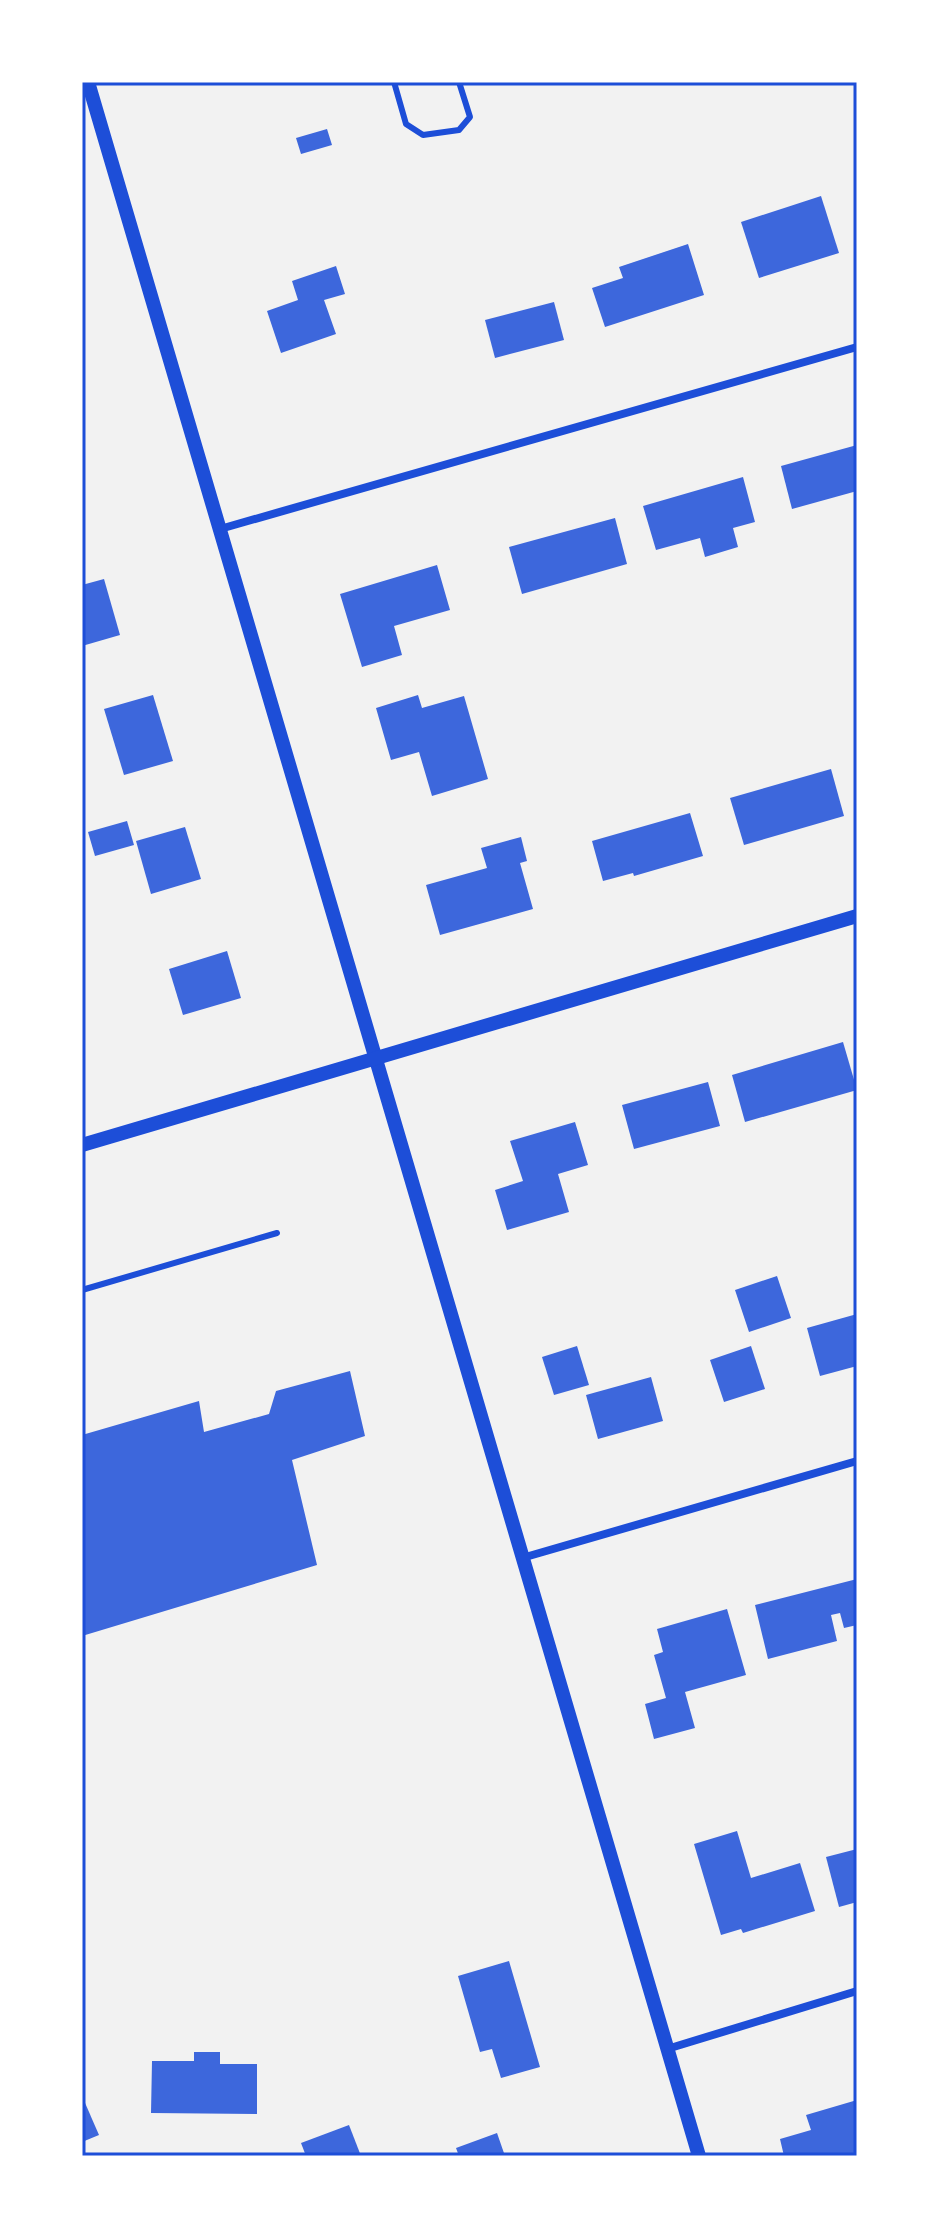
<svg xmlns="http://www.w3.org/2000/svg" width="939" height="2238" font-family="Karla,sans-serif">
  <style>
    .building { fill: #3d67dc }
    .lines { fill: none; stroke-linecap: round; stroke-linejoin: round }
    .service { stroke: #1d4ed8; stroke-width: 6 }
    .minor { stroke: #1d4ed8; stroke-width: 8 }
    .tertiary { stroke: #1d4ed8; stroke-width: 14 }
    .neatline { fill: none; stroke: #1d4ed8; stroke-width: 3 }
  </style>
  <rect width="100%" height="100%" fill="#f2f2f2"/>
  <!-- building -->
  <g class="building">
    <polygon points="327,129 332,145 301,154 296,138"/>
    <polygon points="821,196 839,253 759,278 741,222"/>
    <polygon points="688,244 704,295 605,327 592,288 623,278 619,267"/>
    <polygon points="336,266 345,294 324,300 336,334 281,353 267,311 298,300 292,281"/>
    <polygon points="554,302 564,340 495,358 485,320"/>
    <polygon points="857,445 857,491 792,509 781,466"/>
    <polygon points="743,477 755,522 733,528 738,547 705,557 700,538 656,550 643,506"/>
    <polygon points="615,518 627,564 522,594 509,547"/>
    <polygon points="437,565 450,610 394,626 402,655 362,667 340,594"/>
    <polygon points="104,579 120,635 82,646 82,585"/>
    <polygon points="153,695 173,761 124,775 104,709"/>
    <polygon points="418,695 422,708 464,696 488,779 432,796 419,752 391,760 376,708"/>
    <polygon points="831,769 844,816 744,845 730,798"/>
    <polygon points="690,813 703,856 634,876 633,873 603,881 592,841"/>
    <polygon points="127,821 134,845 95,856 88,832"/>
    <polygon points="185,827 201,879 151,894 136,841"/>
    <polygon points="521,837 527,861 520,863 533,909 440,935 426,885 487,868 481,848"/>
    <polygon points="227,951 241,998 183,1015 169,969"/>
    <polygon points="843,1042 857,1090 745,1122 732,1075"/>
    <polygon points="708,1082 720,1126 634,1149 622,1105"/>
    <polygon points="575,1122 588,1165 558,1174 569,1212 507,1230 495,1190 523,1181 510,1141"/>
    <polygon points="777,1276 791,1318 749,1332 735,1290"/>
    <polygon points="857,1314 857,1366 820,1376 807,1328"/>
    <polygon points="577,1346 589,1385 554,1395 542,1357"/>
    <polygon points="751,1346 765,1389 724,1402 710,1360"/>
    <polygon points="350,1371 365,1436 292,1460 317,1565 82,1636 82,1435 199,1401 204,1432 269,1414 276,1391"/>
    <polygon points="651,1377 663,1421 598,1439 586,1395"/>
    <polygon points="857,1579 857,1625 844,1628 840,1613 831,1615 837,1641 768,1659 755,1605"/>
    <polygon points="727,1609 746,1675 685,1692 695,1728 654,1739 645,1704 666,1698 654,1655 663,1652 657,1629"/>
    <polygon points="737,1831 751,1878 800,1863 815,1911 743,1933 741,1929 721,1935 694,1844"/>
    <polygon points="857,1849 857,1902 839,1907 826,1857"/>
    <polygon points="509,1961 540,2067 501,2078 492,2049 480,2052 458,1976"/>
    <polygon points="194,2052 220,2052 220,2064 257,2064 257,2114 151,2113 152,2061 194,2061"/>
    <polygon points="82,2096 99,2135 82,2142"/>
    <polygon points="857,2100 857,2156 784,2156 780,2139 811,2130 806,2115"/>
    <polygon points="349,2125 361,2156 306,2156 301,2143"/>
    <polygon points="497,2133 505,2156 459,2156 456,2148"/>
  </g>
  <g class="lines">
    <!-- service -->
    <g class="service">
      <polyline points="394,82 406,124 423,135 459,130 470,117 459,82"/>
      <polyline points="82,1290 277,1233"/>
    </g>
    <!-- minor -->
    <g class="minor">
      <polyline points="220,529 857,347"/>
      <polyline points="522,1558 857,1461"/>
      <polyline points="667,2049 857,1991"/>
    </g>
    <!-- tertiary -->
    <g class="tertiary">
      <polyline points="88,82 699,2156"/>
      <polyline points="82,1145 857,916"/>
    </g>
  </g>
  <!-- border -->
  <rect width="939" height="2238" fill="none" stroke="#ffffff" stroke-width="168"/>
  <rect x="84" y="84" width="771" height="2070" class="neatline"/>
</svg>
